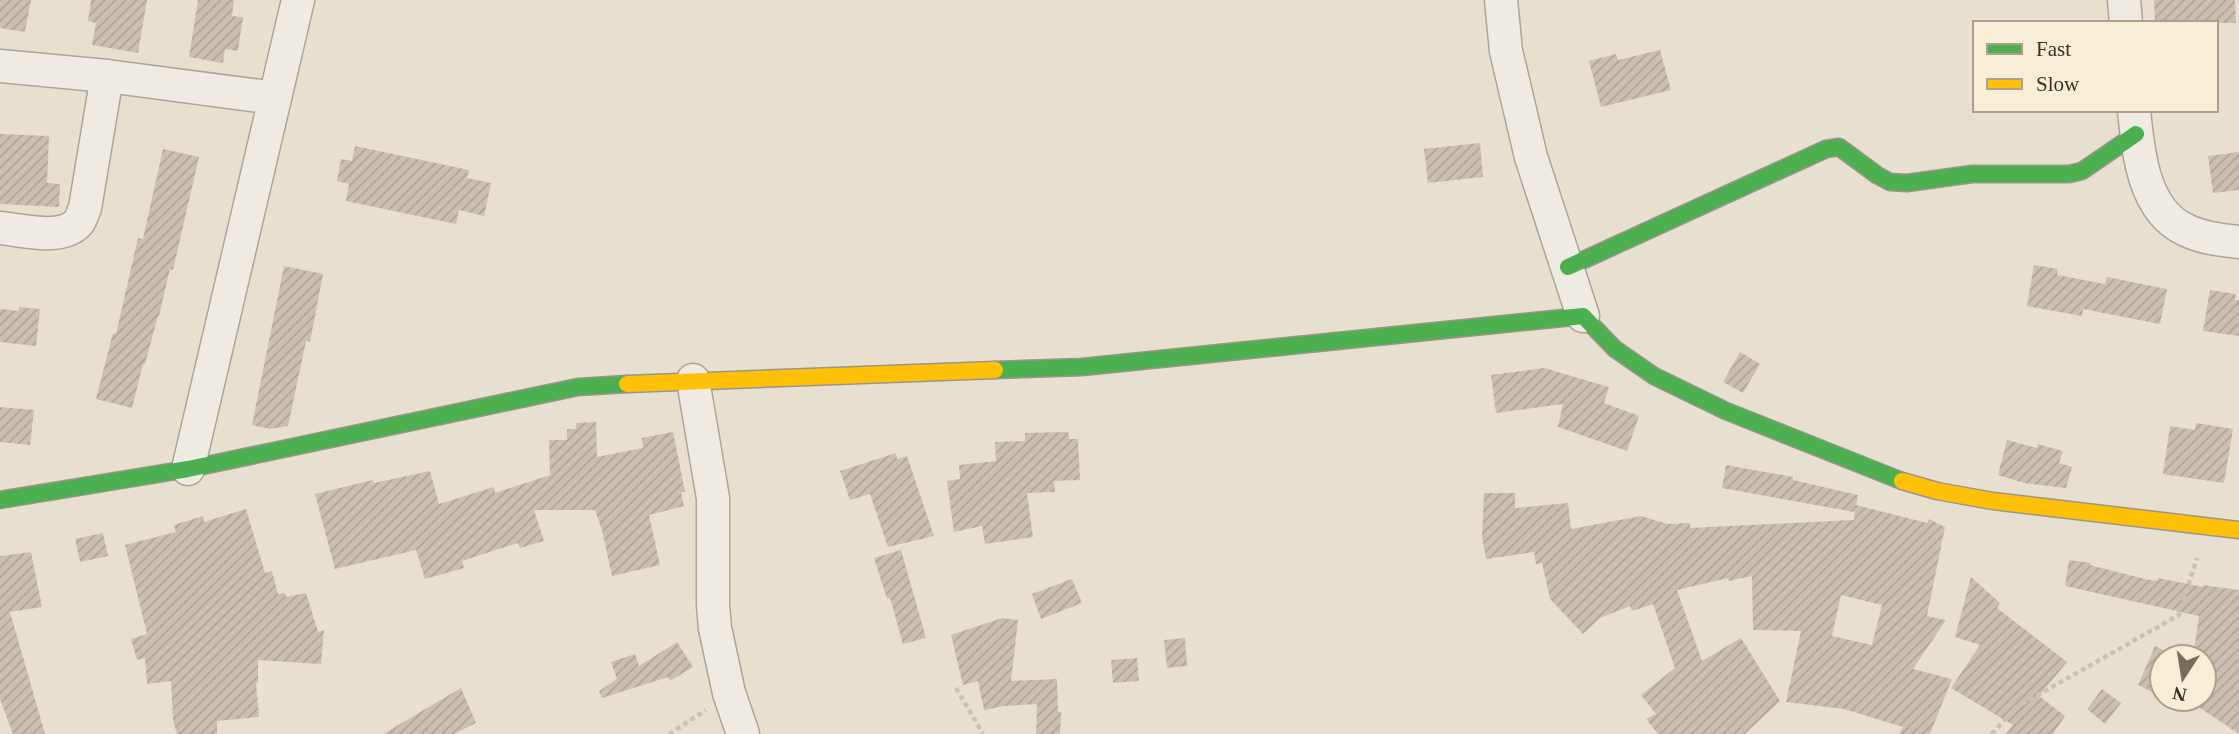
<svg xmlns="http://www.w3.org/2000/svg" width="2239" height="734" font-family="Georgia,serif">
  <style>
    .building { fill: url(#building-hatch); fill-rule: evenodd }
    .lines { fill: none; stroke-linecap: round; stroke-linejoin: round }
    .street-casing { stroke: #ada599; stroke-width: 35 }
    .fast-casing { stroke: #9c958a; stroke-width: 19 }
    .slow-casing { stroke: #9c958a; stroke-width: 19 }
    .path { stroke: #c8c2b9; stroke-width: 4.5; stroke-dasharray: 5 3.5; stroke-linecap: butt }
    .street { stroke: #efebe3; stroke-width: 32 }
    .fast { stroke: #4caf50; stroke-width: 16 }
    .slow { stroke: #ffc107; stroke-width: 16 }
  </style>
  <defs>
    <pattern id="building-hatch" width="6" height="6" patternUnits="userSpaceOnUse" patternTransform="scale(1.75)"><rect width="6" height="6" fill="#cbbfb2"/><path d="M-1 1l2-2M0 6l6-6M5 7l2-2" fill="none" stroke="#afa499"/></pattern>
  </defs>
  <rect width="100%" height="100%" fill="#e7e0d1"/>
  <!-- building -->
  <g class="building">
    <polygon points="0,0 31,0 25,32 0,28"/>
    <polygon points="91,0 147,0 138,53 92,45 96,23 88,21"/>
    <polygon points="198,0 234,0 232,16 243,17 238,51 225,49 223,63 189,57"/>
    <polygon points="2154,0 2235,0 2236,23 2155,23"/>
    <polygon points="1660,50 1671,90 1601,107 1589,61 1616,54 1618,60"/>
    <polygon points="0,134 49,136 47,183 60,184 59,207 0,204"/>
    <polygon points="1480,143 1483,177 1428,183 1424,149"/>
    <polygon points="355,146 469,170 467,178 491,183 484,216 459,210 456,224 346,201 349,184 337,181 341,159 352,161"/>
    <polygon points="163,149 199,157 173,270 170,269 159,316 158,316 145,364 143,364 132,408 96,399 113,333 116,334 138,238 143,239"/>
    <polygon points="2239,152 2239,190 2213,193 2208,156"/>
    <polygon points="2034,265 2058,269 2057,275 2105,284 2107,277 2167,289 2160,324 2083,309 2082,316 2027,306"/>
    <polygon points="284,266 323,274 310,342 306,341 288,426 270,429 252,425"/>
    <polygon points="2210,290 2236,294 2235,300 2239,300 2239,336 2203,331"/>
    <polygon points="19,307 40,309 36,346 0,342 0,309 19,311"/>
    <polygon points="1740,352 1760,364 1743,393 1723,382"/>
    <polygon points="1544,368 1609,387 1604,403 1639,416 1627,451 1558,427 1563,404 1496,413 1491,375"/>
    <polygon points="0,407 34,410 30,445 0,442"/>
    <polygon points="596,422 597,457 643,448 642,438 673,432 685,492 681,492 684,506 649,515 660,565 612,576 602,530 595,510 534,510 544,541 520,548 518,543 462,561 464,568 425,579 416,550 335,569 315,494 373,480 374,483 430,471 439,504 494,487 495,493 550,475 549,440 567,440 567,429 576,429 576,423"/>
    <polygon points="2196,423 2233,429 2224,483 2163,474 2170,426 2195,430"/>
    <polygon points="1068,432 1069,439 1078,439 1080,480 1054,481 1055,492 1027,493 1033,537 985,544 982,526 954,532 947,481 960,479 959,465 996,461 995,442 1025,441 1025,433"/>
    <polygon points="2007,440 2037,448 2038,444 2063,451 2059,463 2072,467 2066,488 2024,483 1998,475"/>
    <polygon points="896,453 897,459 907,456 934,536 888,547 870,494 850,500 840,471"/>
    <path d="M1726 465 1793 477V480L1858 495 1856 505 1927 523 1929 519 1945 527 1927 616 1946 620 1913 669 1952 679 1930 734H1899L1903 727 1844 709 1786 702 1801 631 1753 630 1752 576 1729 581 1728 578 1677 590 1702 661 1741 638 1780 701 1745 734H1658L1646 719 1656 714 1641 695 1675 668 1653 604 1632 611 1630 606 1600 618 1583 634 1550 599 1542 563 1536 564 1534 552 1486 559 1482 536 1484 493H1515V508L1568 503 1571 529 1641 516 1668 524 1690 523V528L1854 520 1855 507 1854 512 1722 488ZM1841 595 1882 605 1872 645 1832 636Z"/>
    <polygon points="246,509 265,573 272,571 278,594 285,593 286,597 306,593 318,632 324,630 321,664 258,660 258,683 256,683 259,717 217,721 217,734 177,734 173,720 171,681 147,684 145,658 137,660 131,639 147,634 125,545 176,532 174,525 203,516 204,522"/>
    <polygon points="103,533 108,556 80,562 75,539"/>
    <polygon points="901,550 926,638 903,644 890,598 887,599 874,558"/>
    <polygon points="31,552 42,607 10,612 45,734 13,734 0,699 0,556"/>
    <polygon points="2069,560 2091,563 2090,565 2145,579 2157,581 2158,578 2203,587 2203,585 2239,590 2239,734 2194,704 2192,711 2167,699 2204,699 2204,657 2193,657 2199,616 2065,586"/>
    <polygon points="1971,577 2000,603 1997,608 2067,662 2039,696 2065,716 2053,734 2006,734 2013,725 1951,688 1980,645 1955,637"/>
    <polygon points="1072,579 1082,603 1041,619 1032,594"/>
    <polygon points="1002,618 1018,620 1011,681 1057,679 1058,712 1061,712 1060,734 1036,734 1037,704 1004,706 984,710 978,681 963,685 951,635"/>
    <polygon points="1185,638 1187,666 1167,668 1164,640"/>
    <polygon points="677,642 693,667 670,681 668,677 602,698 599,691 617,679 611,662 635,654 639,666"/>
    <polygon points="2155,646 2177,657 2162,657 2162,697 2138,685"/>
    <polygon points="1137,658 1139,681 1113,683 1111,660"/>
    <polygon points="461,688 476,723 454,734 383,734"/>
    <polygon points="2102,689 2121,703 2105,724 2087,709"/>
  </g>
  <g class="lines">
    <!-- street casing -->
    <g class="street-casing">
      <g id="street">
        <polyline points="1501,0 1506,51 1531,157 1583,316"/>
        <polyline points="2124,0 2126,23"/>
        <polyline points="0,66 107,76 275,98"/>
        <path d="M2134 110C2138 151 2143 211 2186 230 2202 238 2221 240 2239 242"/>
        <path d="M0 228C21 230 61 241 78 223 81 220 83 212 85 208L107 76"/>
        <polyline points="693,380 713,498 713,605 715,628 729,693 743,734"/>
        <polyline points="188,469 298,0"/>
      </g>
    </g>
    <!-- fast casing -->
    <g class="fast-casing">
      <g id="fast">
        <polyline points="1568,267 1826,149 1839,147 1877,175 1890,182 1907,183 1972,174 2069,174 2082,171 2136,134"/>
        <polyline points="995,370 1082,367 1583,316 1615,349 1654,376 1726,411 1902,481"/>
        <polyline points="0,500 188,469 578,387 627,384"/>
      </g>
    </g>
    <!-- slow casing -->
    <g class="slow-casing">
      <g id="slow">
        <polyline points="627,384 995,370"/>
        <polyline points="1902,481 1937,491 1993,501 2239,530"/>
      </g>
    </g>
    <!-- path -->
    <g class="path">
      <polyline points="956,688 983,734"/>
      <polyline points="669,734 706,710"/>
      <polyline points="1992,734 2015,708 2179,615 2197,558"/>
    </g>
    <!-- street -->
    <use href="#street" class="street"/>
    <!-- fast -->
    <use href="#fast" class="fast"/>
    <!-- slow -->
    <use href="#slow" class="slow"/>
  </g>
  <!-- legend -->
  <rect x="1973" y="21" width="245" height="91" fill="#f7eed8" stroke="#ada18e" stroke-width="2"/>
  <rect x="1987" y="44" width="35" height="10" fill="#4caf50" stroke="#ada18e" stroke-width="2"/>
  <text x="2036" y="56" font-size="21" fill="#3d2e20">Fast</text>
  <rect x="1987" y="79" width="35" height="10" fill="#ffc107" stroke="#ada18e" stroke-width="2"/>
  <text x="2036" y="91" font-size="21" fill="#3d2e20">Slow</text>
  <!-- north arrow -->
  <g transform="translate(2183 678) rotate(192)"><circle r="33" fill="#f7eed8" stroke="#ada18e" stroke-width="2"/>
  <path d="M0-5L12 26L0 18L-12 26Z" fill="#786c5e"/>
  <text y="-10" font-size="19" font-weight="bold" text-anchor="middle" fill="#3d2e20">N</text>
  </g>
</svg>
